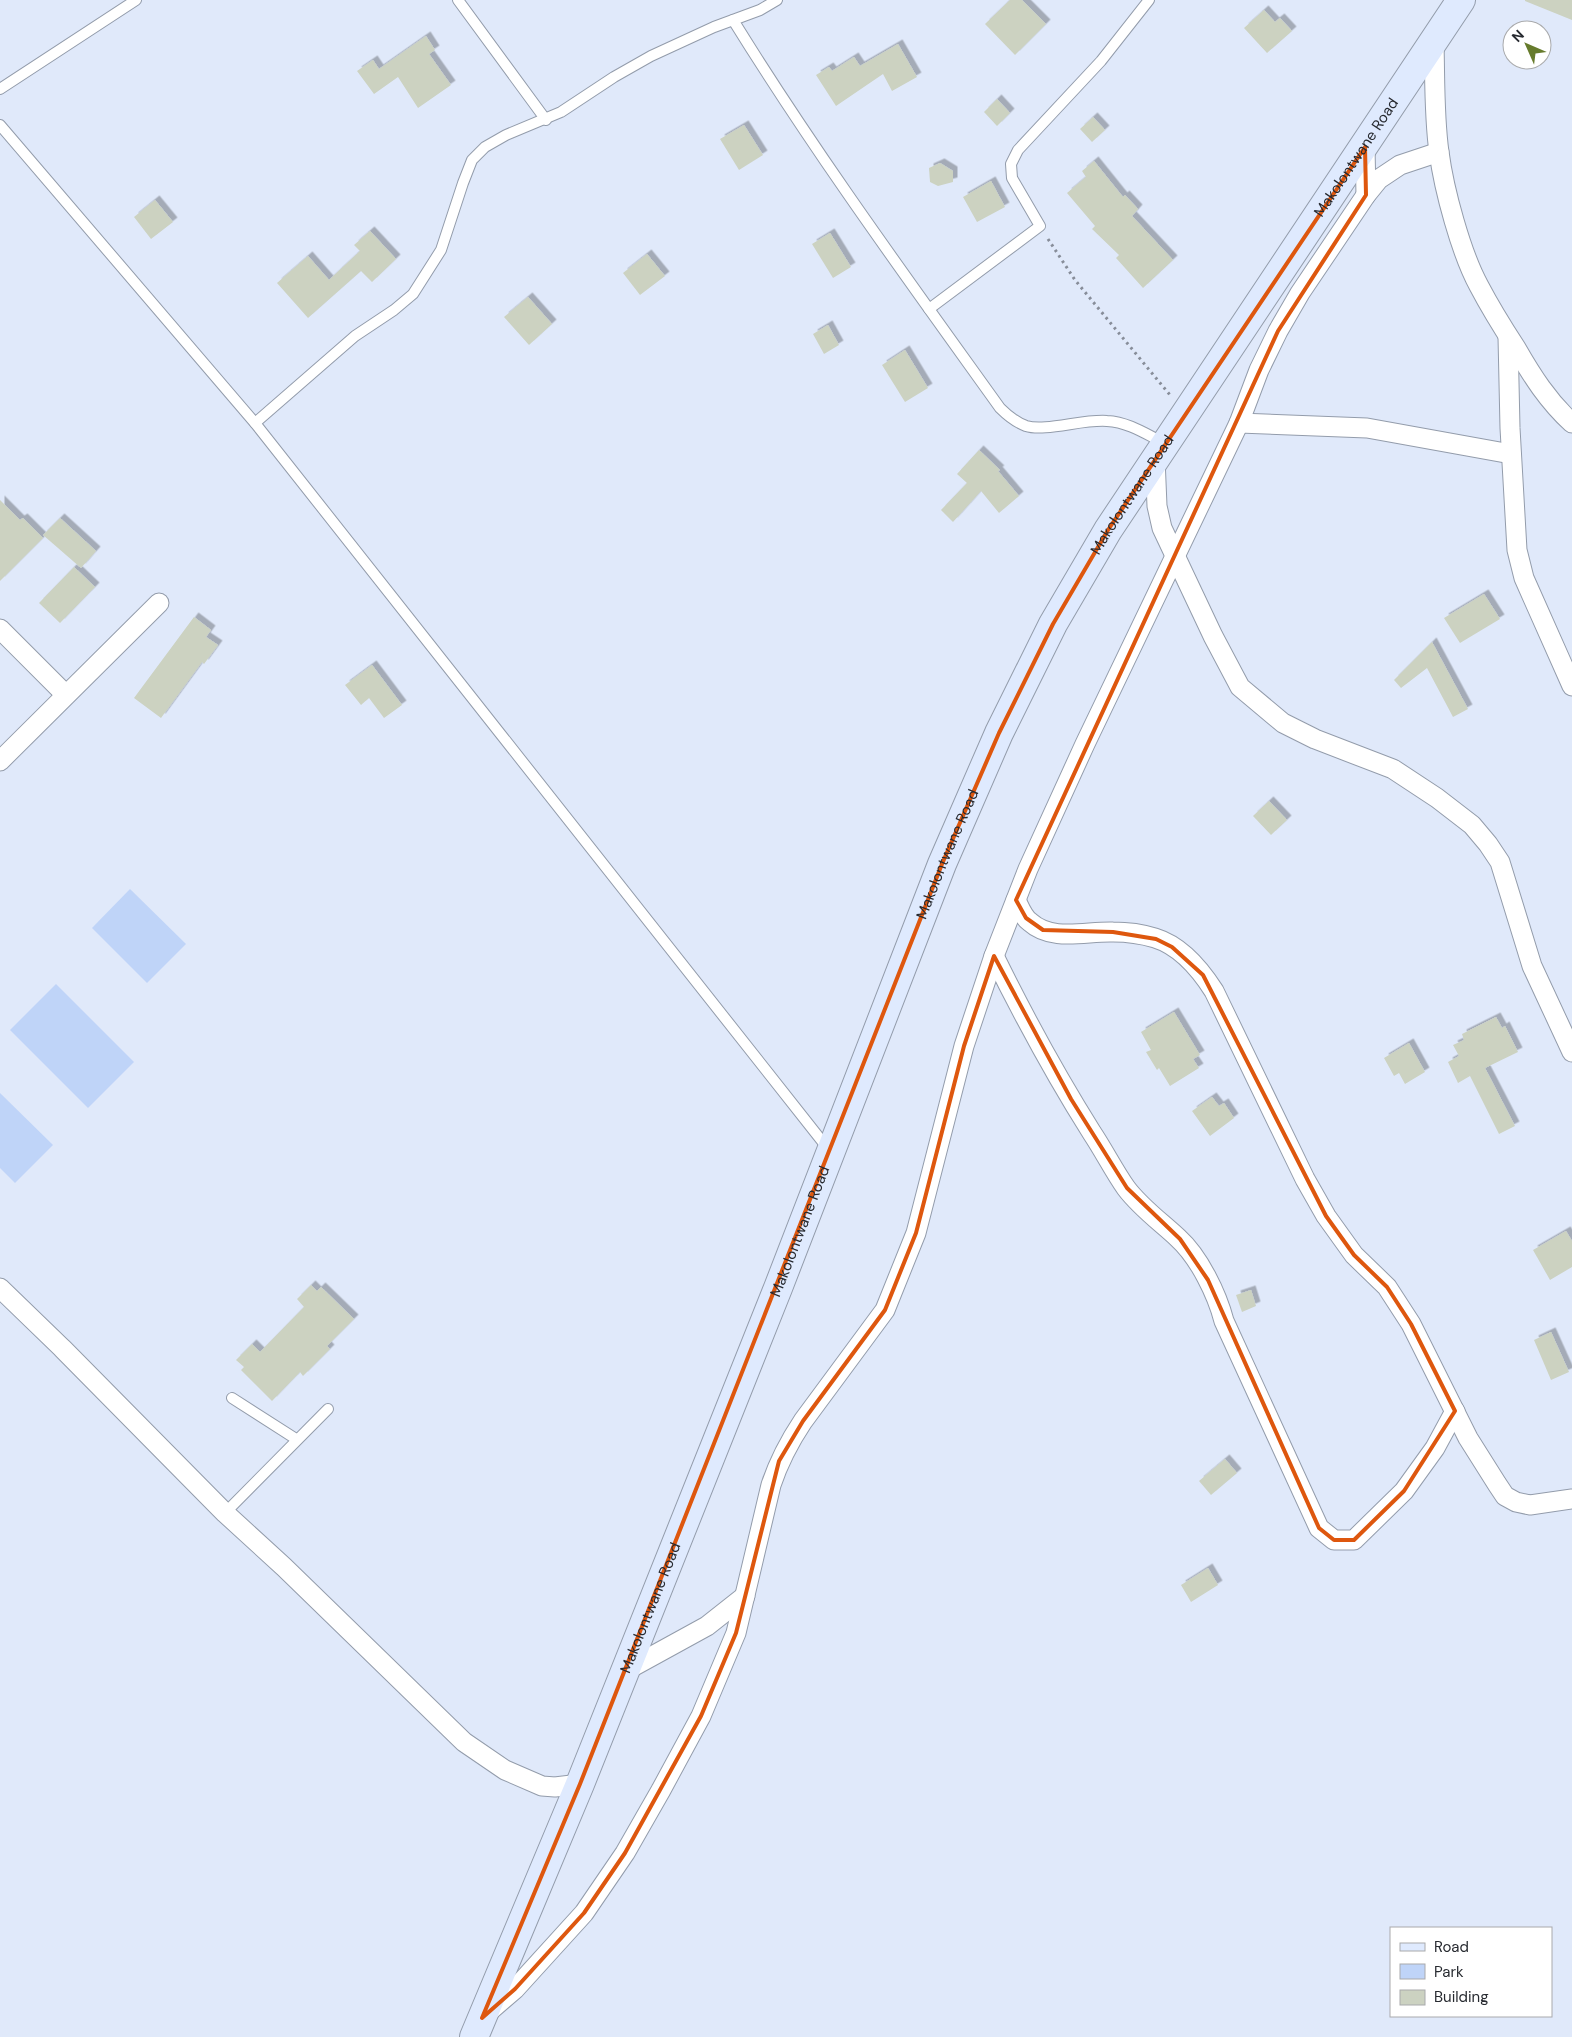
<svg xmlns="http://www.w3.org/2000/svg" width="1572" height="2037" font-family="'DM Sans',sans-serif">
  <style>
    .green { fill: #bfd4f8 }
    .building { fill: #ccd2c1; filter: url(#shadow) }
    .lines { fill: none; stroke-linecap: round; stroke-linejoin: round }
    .service-casing { stroke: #939cab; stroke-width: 12 }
    .minor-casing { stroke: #939cab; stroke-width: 21 }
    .secondary-casing { stroke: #939cab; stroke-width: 30 }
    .path { stroke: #878d99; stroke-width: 3; stroke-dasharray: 2.5 4; stroke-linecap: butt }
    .service { stroke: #fff; stroke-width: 10 }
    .minor { stroke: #fff; stroke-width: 19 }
    .secondary { stroke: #dfeafe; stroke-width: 28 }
    .marked { fill: none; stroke: #de570e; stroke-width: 4; stroke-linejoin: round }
    .labels { text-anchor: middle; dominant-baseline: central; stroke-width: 4; stroke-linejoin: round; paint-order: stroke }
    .street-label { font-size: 15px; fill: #272a30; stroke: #fff }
  </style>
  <defs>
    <filter id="shadow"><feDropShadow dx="4.5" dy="-4.5" stdDeviation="0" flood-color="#0004"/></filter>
  </defs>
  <rect width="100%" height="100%" fill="#e0e9fa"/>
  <!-- green -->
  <g class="green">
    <polygon points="130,889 186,944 147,983 92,928"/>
    <polygon points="56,984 134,1062 88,1108 10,1030"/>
    <polygon points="0,1093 53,1145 15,1183 0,1168"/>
  </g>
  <!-- building -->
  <g class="building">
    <polygon points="1010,0 1022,0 1046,24 1015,55 985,24"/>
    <polygon points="1525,0 1572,0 1572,20 1525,1"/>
    <polygon points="1264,10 1275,22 1280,18 1292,31 1267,53 1244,28"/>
    <polygon points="426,36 435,50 429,54 451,85 418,108 398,77 374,94 357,71 373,60 379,69"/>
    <polygon points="898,44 917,77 892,91 883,74 836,106 816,75 829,67 832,71 854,57 860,66"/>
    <polygon points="997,99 1010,113 997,126 984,112"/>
    <polygon points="1093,117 1105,130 1092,142 1080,129"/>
    <polygon points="744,125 763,155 739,170 720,139"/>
    <polygon points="1094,161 1123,197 1125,195 1138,209 1132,216 1173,260 1143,288 1116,258 1119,255 1092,229 1095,226 1067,193 1086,177 1082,171"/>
    <polygon points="940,163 953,171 953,182 938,186 930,182 929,168"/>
    <polygon points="991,181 1005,207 977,222 963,197"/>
    <polygon points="155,200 173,222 151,239 134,217"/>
    <polygon points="370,231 396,259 372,282 361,271 308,318 277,283 308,256 329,280 360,251 354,245"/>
    <polygon points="830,233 851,267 833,278 812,244"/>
    <polygon points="647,254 665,276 640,295 623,273"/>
    <polygon points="528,297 552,324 529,345 504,317"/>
    <polygon points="828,325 839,345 824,354 813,334"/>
    <polygon points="905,350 928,388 905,402 882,365"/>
    <polygon points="979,450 1000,470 998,471 1019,496 999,513 981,491 953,522 941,510 967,483 957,474"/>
    <polygon points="0,500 20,520 23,518 43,538 0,581"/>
    <polygon points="60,518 96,551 81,568 43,535"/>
    <polygon points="74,567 95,587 60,623 39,603"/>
    <polygon points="1484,594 1500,619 1460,643 1444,618"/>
    <polygon points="194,617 211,630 206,637 218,645 204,664 202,662 161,718 134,698"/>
    <polygon points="1432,642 1468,709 1453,717 1427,668 1401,688 1394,680"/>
    <polygon points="372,665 402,705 384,718 369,698 361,705 345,685"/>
    <polygon points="1269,801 1287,820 1271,835 1253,816"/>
    <polygon points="1174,1012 1200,1055 1193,1059 1199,1068 1170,1086 1159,1068 1157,1070 1146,1052 1151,1050 1141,1032"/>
    <polygon points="1496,1017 1502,1028 1505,1026 1518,1052 1485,1068 1515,1126 1499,1134 1470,1076 1458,1083 1448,1062 1459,1056 1453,1045 1464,1040 1462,1034"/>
    <polygon points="1409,1043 1425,1072 1405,1084 1399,1073 1394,1076 1384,1058"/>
    <polygon points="1212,1097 1219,1106 1224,1103 1234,1118 1210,1136 1192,1111"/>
    <polygon points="1566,1231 1572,1241 1572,1267 1550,1280 1533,1250"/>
    <polygon points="311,1285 317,1291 321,1287 354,1319 327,1346 330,1349 303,1376 300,1372 272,1401 241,1370 244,1367 236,1360 252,1344 260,1352 304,1307 297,1299"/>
    <polygon points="1251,1290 1256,1306 1242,1312 1236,1295"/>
    <polygon points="1551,1332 1569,1372 1551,1380 1534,1340"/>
    <polygon points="1225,1459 1237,1473 1211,1495 1199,1481"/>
    <polygon points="1208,1568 1218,1585 1191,1602 1181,1585"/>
  </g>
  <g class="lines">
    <!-- service casing -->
    <g class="service-casing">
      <g id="service">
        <polyline points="458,0 546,120"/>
        <path d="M733 20C816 154 909 281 1000 408 1008 416 1015 422 1026 426 1045 432 1083 419 1107 421 1128 422 1146 434 1164 443"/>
        <polyline points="0,89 136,0"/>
        <polyline points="0,125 255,423 829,1150"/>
        <polyline points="929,309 1040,226 1012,178 1011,164 1018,150 1101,61 1149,0"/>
        <polyline points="255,423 355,336 394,310 413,294 441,250 463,183 472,160 485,147 506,135 561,112 614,77 651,56 714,27 760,10 777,0"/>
        <polyline points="232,1398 296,1439"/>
        <polyline points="225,1513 328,1409"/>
      </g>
    </g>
    <!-- minor casing -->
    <g class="minor-casing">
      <g id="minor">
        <path d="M1434 43C1435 79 1434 117 1439 152 1444 190 1461 253 1479 286 1490 307 1503 328 1516 348 1532 376 1548 401 1572 423"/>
        <polyline points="1365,147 1366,195"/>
        <polyline points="1508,337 1510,428 1517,550 1524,578 1572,686"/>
        <polyline points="1239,423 1367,428 1511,454"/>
        <polyline points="1155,458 1157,506 1162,528 1213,636 1240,687 1283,723 1315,739 1393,769 1437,798 1472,825 1488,844 1500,862 1532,966 1572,1052"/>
        <polyline points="0,629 65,694"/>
        <polyline points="0,761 159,603"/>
        <path d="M1016 900C1020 908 1023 917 1030 922 1052 942 1086 931 1113 932 1126 932 1142 934 1155 938 1181 946 1200 969 1214 991L1305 1179 1326 1216 1354 1255 1387 1287 1411 1324 1468 1438 1497 1484 1505 1496 1516 1502 1530 1505 1572 1499"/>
        <path d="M994 956C1024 1017 1056 1076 1092 1133 1104 1151 1114 1171 1126 1188 1141 1208 1161 1222 1178 1238 1199 1257 1217 1294 1224 1321L1319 1528 1334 1540H1354L1404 1491 1435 1448 1455 1411"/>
        <polyline points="0,1288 62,1348 225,1513 284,1567 464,1742 505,1770 542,1786 555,1787 580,1784"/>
        <polyline points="625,1671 707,1626 745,1596"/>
        <path d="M486 2014 515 1989 584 1913 625 1853 661 1790 701 1716 736 1633 771 1485C779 1461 789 1442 803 1421L885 1310 916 1233 964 1046 994 956 1028 869 1085 744 1239 423 1259 370 1278 331 1300 293 1366 195 1379 179 1400 165 1439 152"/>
      </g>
    </g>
    <!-- secondary casing -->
    <g class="secondary-casing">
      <g id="secondary">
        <path id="s1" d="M474 2037 580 1784 778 1288 942 864 999 733 1053 624 1108 530 1461 0"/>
      </g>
    </g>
    <!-- path -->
    <polyline class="path" points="1048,239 1075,280 1170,395"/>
    <!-- service -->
    <use href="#service" class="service"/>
    <!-- minor -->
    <use href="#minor" class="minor"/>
    <!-- secondary -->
    <use href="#secondary" class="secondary"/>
  </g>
  <!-- marked area -->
  <path class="marked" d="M1365 147 1366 195 1278 331 1016 900 1026 918 1043 930 1113 932 1156 939 1172 947 1203 975 1326 1216 1354 1255 1387 1287 1411 1324 1455 1411 1404 1491 1354 1540H1334L1319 1528 1208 1280 1180 1239 1127 1188 1071 1099 994 956 964 1046 916 1233 885 1310 803 1421 779 1461 736 1633 701 1716 625 1853 584 1913 515 1989 482 2018 580 1784 942 864 999 733 1053 624 1108 530Z"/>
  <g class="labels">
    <!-- street labels -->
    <g class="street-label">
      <text stroke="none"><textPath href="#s1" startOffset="2084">Makolontwane Road</textPath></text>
      <text stroke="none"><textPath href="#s1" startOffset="1679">Makolontwane Road</textPath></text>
      <text stroke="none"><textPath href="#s1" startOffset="1274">Makolontwane Road</textPath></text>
      <text stroke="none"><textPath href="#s1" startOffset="869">Makolontwane Road</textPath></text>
      <text stroke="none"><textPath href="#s1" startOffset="464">Makolontwane Road</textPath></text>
    </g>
  </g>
  <!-- legend -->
  <rect x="1390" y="1927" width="162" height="90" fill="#ffffff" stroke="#a9aaac"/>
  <rect x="1400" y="1943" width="25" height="8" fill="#dfeafe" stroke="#a9aaac"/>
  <text x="1434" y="1952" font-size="15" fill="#272a30">Road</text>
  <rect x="1400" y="1964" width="25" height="15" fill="#bfd4f8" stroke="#a9aaac"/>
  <text x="1434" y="1977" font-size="15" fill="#272a30">Park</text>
  <rect x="1400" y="1990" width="25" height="15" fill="#ccd2c1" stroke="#a9aaac"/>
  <text x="1434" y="2002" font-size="15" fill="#272a30">Building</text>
  <!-- north arrow -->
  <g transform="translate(1527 45) rotate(315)"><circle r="24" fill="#ffffff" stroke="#a9aaac"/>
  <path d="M0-4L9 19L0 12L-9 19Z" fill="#667b2c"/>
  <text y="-8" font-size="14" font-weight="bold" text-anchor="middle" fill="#272a30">N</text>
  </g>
</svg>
